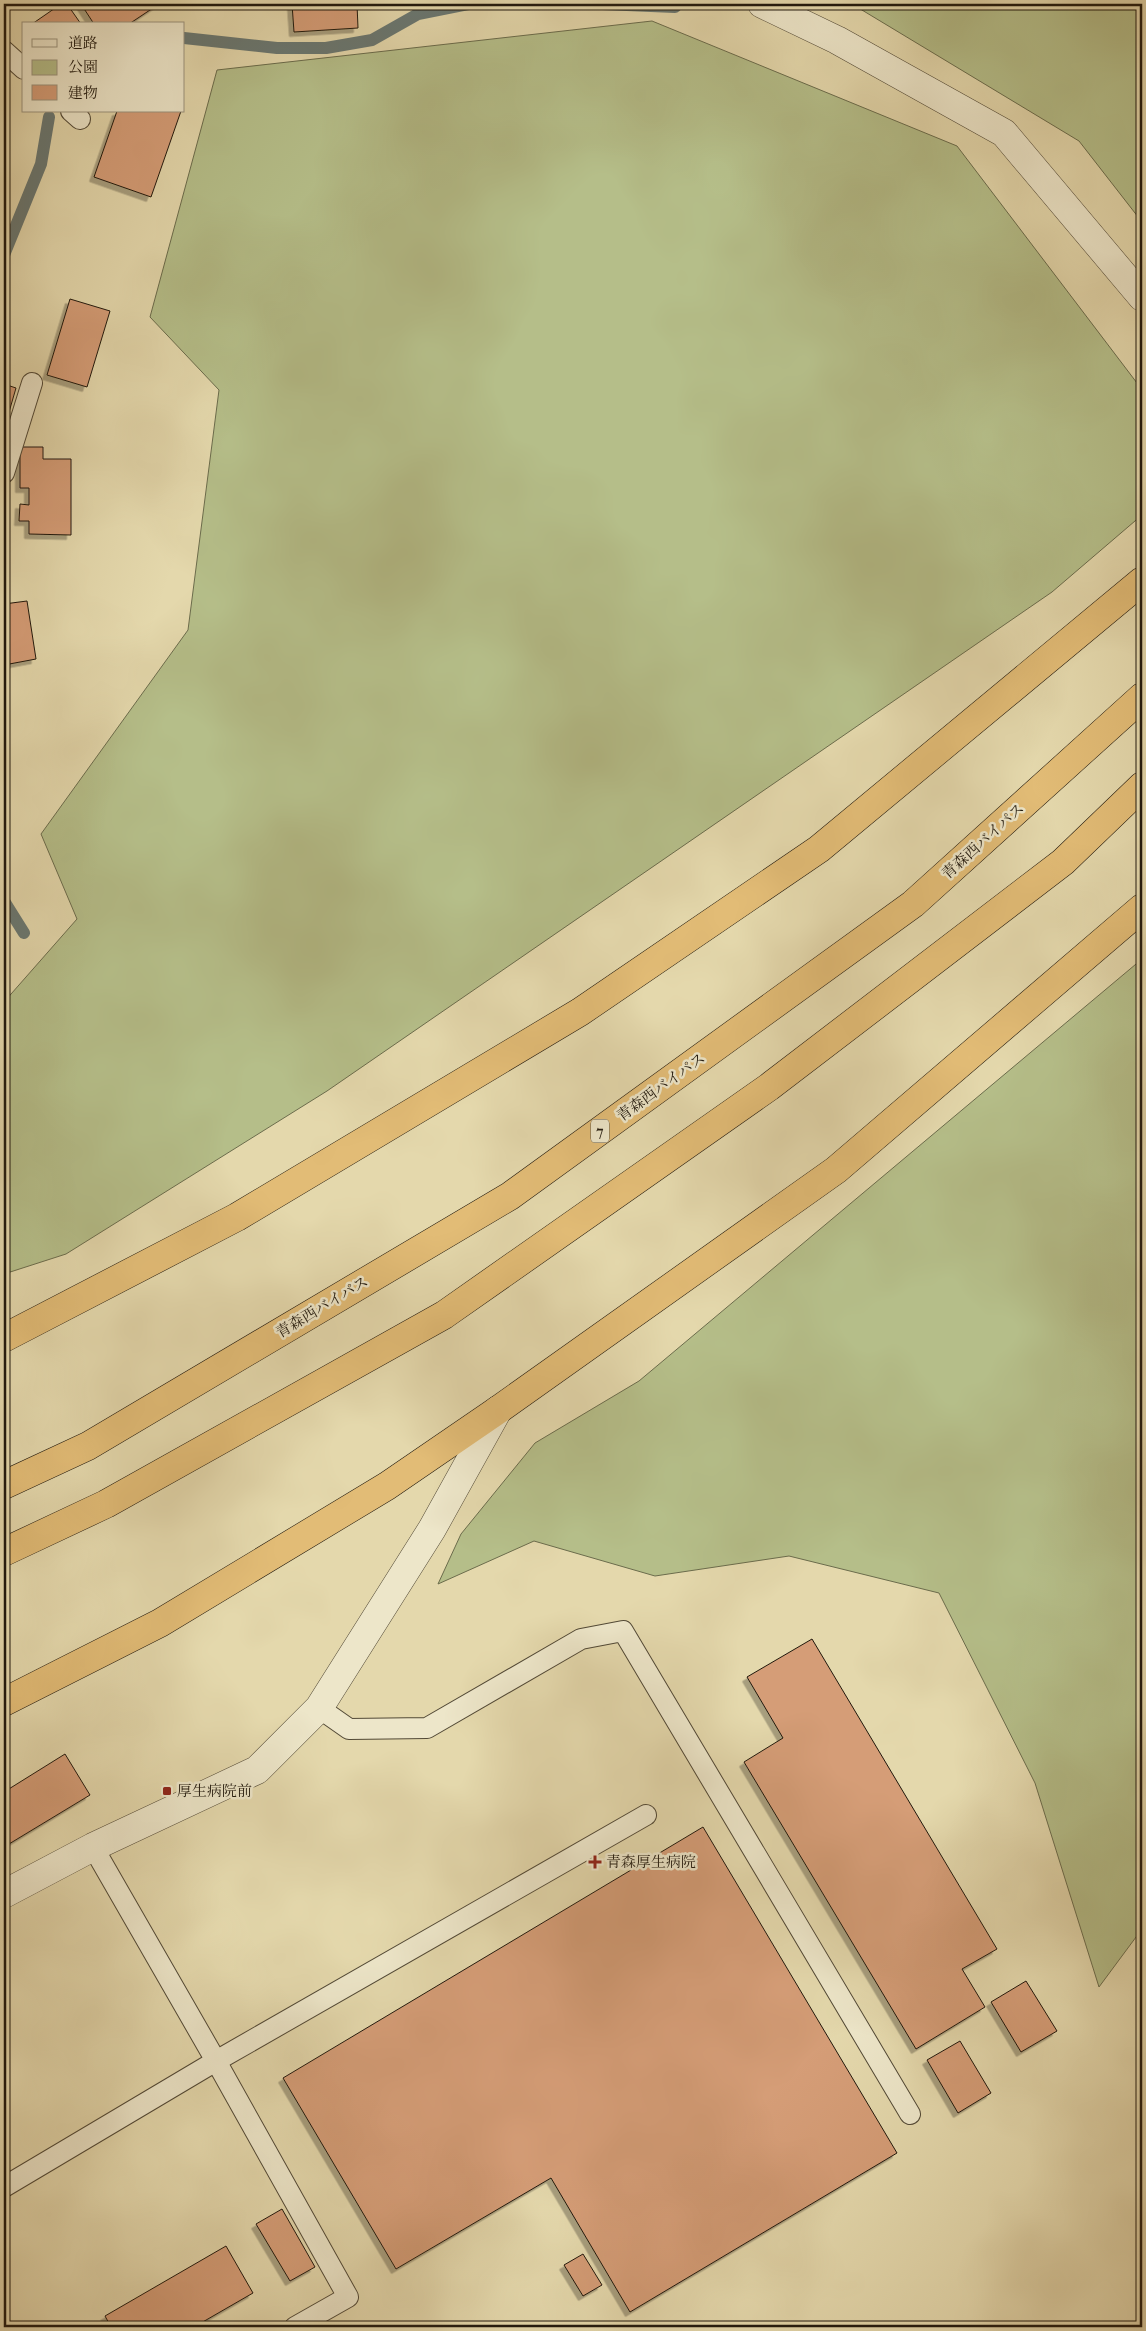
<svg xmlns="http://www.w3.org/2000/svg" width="1146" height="2331" font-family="'IM FELL French Canon','Noto Serif JP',serif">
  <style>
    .green { fill: #b5be89; stroke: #6b6c4c }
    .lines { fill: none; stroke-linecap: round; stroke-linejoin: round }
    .stream { stroke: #6a7872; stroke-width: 12 }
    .building { fill: #d59d77; stroke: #21190e; filter: url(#shadow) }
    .lane-casing { stroke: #524936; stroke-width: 22 }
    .street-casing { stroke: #524936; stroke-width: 29 }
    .highway-casing { stroke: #21190e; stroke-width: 29 }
    .lane { stroke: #ede6c9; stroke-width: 20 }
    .street { stroke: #ede6c9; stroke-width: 28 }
    .highway { stroke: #e2bc76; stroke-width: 28 }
    .poi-dot { fill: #8f2418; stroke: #ede6c9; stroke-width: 2 }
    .labels { text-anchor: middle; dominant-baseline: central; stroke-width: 5; stroke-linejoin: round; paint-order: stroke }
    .shield { fill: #ede6c9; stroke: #5e5646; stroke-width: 1 }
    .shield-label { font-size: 14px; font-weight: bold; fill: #21190e }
    .street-label { font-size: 15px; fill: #21190e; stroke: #ede6c9 }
    .poi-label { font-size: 15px; fill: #21190e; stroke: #ede6c9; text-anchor: start }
  </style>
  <defs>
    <filter id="shadow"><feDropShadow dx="-4.5" dy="4.5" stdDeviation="0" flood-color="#0004"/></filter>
  </defs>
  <rect width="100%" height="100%" fill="#e4d8ac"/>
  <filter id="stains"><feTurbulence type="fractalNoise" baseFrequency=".004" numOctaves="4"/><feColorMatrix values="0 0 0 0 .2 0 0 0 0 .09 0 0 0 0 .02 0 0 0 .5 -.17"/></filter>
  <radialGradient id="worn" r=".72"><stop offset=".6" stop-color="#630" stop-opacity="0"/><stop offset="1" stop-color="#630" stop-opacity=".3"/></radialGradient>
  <!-- green -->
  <g class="green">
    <polygon points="852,4 1142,4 1142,222 1079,141"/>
    <polygon points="652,21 957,146 1137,383 1142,378 1142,515 1052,592 327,1091 66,1254 4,1274 4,1002 77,919 41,834 188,630 219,390 150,317 217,70"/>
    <polygon points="1142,959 1142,1929 1099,1987 1035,1783 939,1593 789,1556 655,1576 534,1541 438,1584 461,1534 535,1443 639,1381"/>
  </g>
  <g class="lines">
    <!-- stream -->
    <g class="stream">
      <polyline points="603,4 675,7 678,4"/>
      <polyline points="184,38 277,48 326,48 372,40 418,14 468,4"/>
      <polyline points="4,255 41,164 49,117"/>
      <polyline points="4,901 24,933"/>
    </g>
  </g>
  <!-- building -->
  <g class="building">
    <polygon points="61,4 67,4 81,24 32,24"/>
    <polygon points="81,4 159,4 129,24 94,24"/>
    <polygon points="292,4 357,4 358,28 294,32"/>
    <polygon points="117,111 181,111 151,197 94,177"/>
    <polygon points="70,299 110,311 87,387 47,375"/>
    <polygon points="4,384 16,388 7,419 4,418"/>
    <polygon points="20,447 43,447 43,459 71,459 71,535 29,534 29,521 19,521 20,504 29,505 29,488 20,488"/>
    <polygon points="27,601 36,659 4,665 4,604"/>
    <polygon points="812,1639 997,1949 962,1969 985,2007 916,2049 744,1762 783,1738 747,1677"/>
    <polygon points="65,1754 90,1795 4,1847 4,1792"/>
    <polygon points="703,1827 897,2153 630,2312 551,2178 396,2269 283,2078"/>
    <polygon points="1026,1981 1057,2031 1021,2052 991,2002"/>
    <polygon points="960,2041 991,2093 958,2113 927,2060"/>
    <polygon points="282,2209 315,2267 290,2281 256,2224"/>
    <polygon points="226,2246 253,2293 194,2327 111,2327 105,2316"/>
    <polygon points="583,2254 602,2285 583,2296 564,2265"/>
  </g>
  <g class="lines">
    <!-- lane casing -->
    <g class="lane-casing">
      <g id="lane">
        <polyline points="4,51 24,69"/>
        <polyline points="71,111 80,119"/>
        <polyline points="4,473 32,383"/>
        <polyline points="319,1708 349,1729 427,1728 581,1639 623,1631 910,2114"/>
        <polyline points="93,1847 216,2061 348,2297 295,2327"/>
        <polyline points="4,2187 216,2061 646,1815"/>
      </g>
    </g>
    <!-- street casing -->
    <g class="street-casing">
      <g id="street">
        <polyline points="762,4 837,40 1004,133 1142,297"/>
        <polyline points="4,1894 93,1847 257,1770 319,1708 432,1529 498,1410"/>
      </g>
    </g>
    <!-- highway casing -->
    <g class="highway-casing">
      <g id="highway">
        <polyline points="4,1338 237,1217 580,1012 819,849 1142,581"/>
        <polyline points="4,1485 88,1446 510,1196 913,904 1142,697"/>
        <polyline points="4,1552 106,1504 444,1315 769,1087 1063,862 1142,786"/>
        <polyline points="4,1702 160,1623 387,1486 498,1410 836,1170 1142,908"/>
      </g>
    </g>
    <!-- lane -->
    <use href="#lane" class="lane"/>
    <!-- street -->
    <use href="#street" class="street"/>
    <!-- highway -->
    <use href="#highway" class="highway"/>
  </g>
  <!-- markers -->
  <g class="poi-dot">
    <rect x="162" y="1786" width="10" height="10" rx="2.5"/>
    <path d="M592.5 1854.5h5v5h5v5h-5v5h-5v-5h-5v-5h5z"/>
  </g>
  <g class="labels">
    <!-- shield labels -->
    <rect class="shield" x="591" y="1119.5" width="18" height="23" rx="4"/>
    <g class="shield-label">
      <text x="600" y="1131">7</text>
    </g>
    <!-- street labels -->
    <g class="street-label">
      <text transform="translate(983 841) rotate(-42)">青森西バイパス</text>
      <text transform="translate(661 1087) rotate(-36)">青森西バイパス</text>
      <text transform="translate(322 1307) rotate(-31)">青森西バイパス</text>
    </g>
    <!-- poi labels -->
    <g class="poi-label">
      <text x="177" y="1791">厚生病院前</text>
      <text x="606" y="1862">青森厚生病院</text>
    </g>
  </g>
  <!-- margin -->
  <rect width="1146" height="2331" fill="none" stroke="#e4d8ac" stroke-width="20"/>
  <rect x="5" y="5" width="1136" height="2321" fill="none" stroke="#21190e" stroke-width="2.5"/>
  <rect x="10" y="10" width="1126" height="2311" fill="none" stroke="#21190e"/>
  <!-- legend -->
  <rect x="22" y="22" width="162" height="90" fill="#ede6c9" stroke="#9b947e"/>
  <rect x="32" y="39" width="25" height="8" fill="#ede6c9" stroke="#9b947e"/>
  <text x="68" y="48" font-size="15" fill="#21190e">道路</text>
  <rect x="32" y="60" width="25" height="15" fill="#b5be89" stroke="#9b947e"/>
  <text x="68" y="72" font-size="15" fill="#21190e">公園</text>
  <rect x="32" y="85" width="25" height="15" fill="#d59d77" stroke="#9b947e"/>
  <text x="68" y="98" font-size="15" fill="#21190e">建物</text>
  <rect width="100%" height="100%" filter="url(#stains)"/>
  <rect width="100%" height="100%" fill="url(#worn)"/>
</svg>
